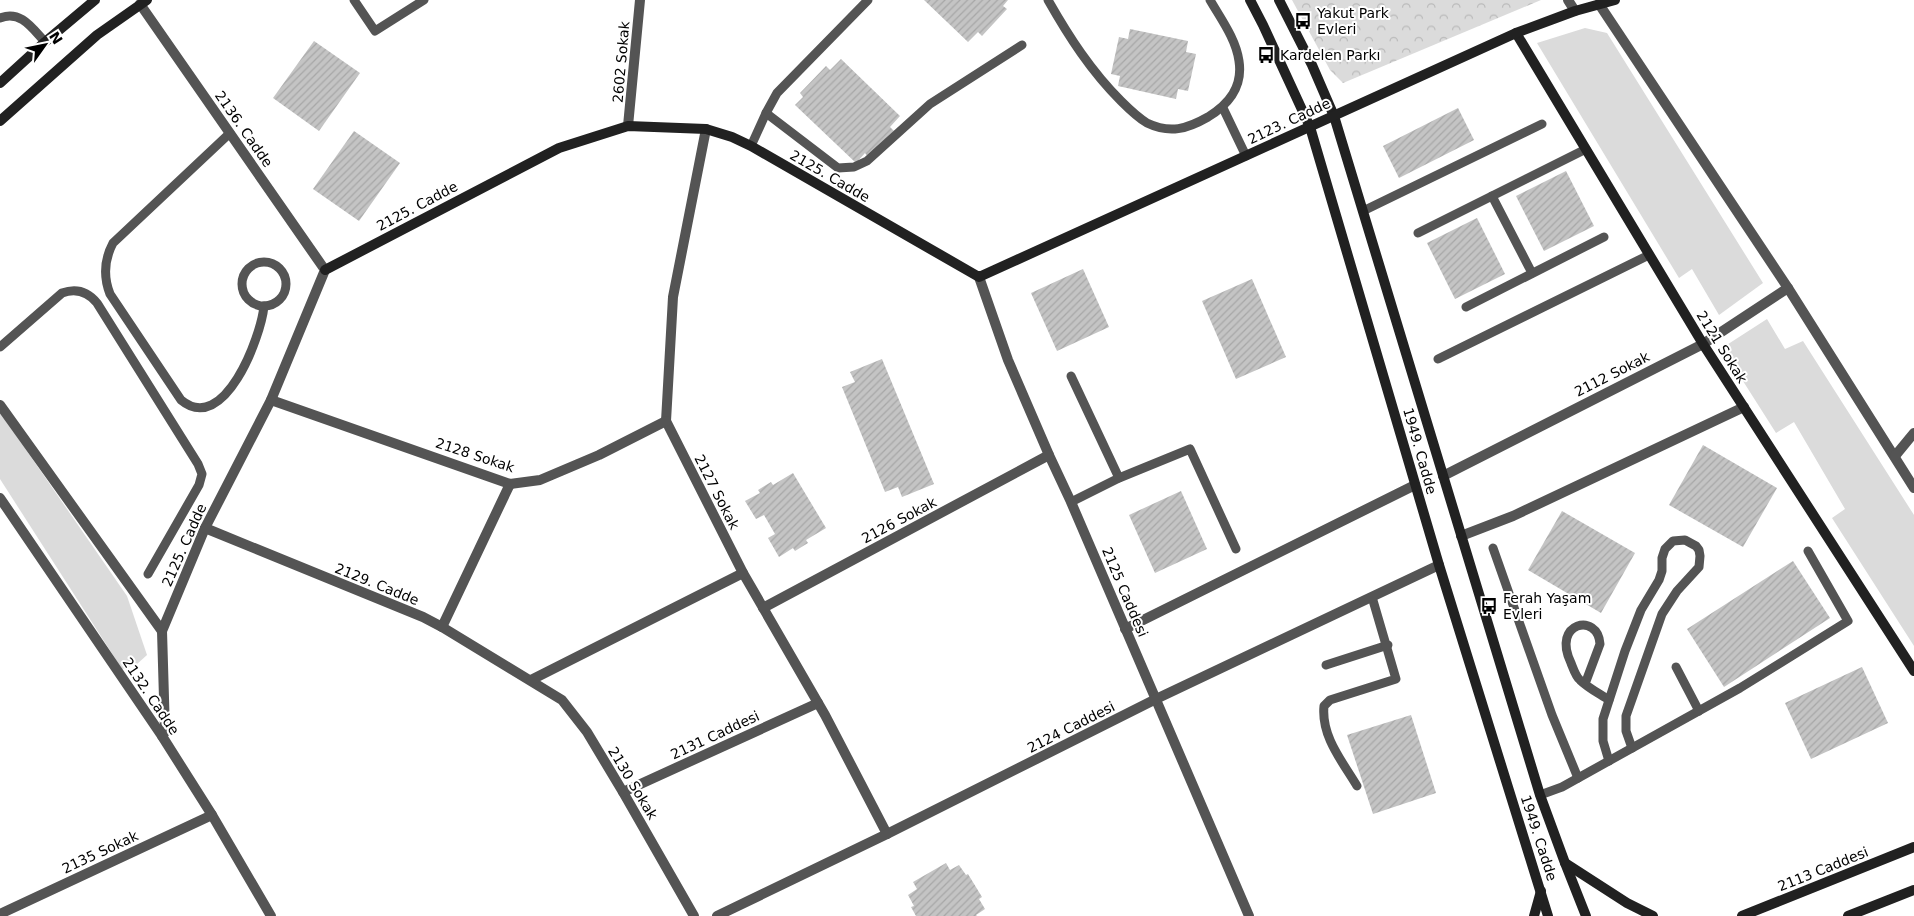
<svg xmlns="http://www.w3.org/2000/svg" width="1914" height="916" font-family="'DejaVu Sans',sans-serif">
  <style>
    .green { fill: #dbdbdb }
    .park { fill: url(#park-crowns) }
    .building { fill: url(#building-hatch) }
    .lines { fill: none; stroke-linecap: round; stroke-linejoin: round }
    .lane { stroke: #545454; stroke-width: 9 }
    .street { stroke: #545454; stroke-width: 10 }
    .secondary { stroke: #212121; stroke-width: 10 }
    .labels { text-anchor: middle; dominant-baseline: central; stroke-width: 4; stroke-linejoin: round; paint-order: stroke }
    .poi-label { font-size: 14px; fill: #000; stroke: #fff; text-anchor: start }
    .street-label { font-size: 14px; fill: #000; stroke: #fff }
  </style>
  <defs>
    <pattern id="park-crowns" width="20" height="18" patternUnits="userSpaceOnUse" patternTransform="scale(1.25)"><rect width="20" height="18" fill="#dbdbdb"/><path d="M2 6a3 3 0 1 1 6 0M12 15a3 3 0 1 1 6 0" fill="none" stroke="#bababa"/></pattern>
    <pattern id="building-hatch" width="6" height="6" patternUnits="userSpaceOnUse" patternTransform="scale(1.25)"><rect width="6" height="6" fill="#c4c4c4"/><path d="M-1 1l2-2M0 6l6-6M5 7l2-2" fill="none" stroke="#a7a7a7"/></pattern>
  </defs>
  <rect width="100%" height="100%" fill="#fff"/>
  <!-- green -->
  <g class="green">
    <polygon points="1585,28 1607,33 1763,283 1719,315 1692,269 1679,278 1537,43"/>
    <polygon points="1767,319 1785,349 1803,341 1914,515 1914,646 1832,518 1845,509 1794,422 1776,433 1722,348"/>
    <polygon points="0,412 127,596 147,655 137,664 122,669 0,479"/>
  </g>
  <!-- park -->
  <polygon class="park" points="1292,0 1541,0 1343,83 1330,70"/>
  <!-- building -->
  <g class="building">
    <polygon points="924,0 1008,0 1003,6 1007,9 982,36 978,32 968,42"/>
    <polygon points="1130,29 1188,41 1186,52 1196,54 1188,91 1178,89 1176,99 1118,86 1120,76 1111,74 1119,37 1128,39"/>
    <polygon points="314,41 360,73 319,131 273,98"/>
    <polygon points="841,59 900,116 890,127 894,131 868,157 865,153 856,163 795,105 803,97 800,93 826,66 830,70"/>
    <polygon points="1458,108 1474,140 1399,178 1383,146"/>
    <polygon points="354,131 400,163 359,221 313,189"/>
    <polygon points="1566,171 1594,226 1544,251 1516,196"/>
    <polygon points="1477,218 1505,274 1455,299 1427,243"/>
    <polygon points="1083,269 1109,327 1057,351 1031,293"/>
    <polygon points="1252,279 1286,357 1236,379 1202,301"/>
    <polygon points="882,359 934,484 902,497 898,487 885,492 842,387 855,382 850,372"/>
    <polygon points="1703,445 1777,488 1743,547 1669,505"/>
    <polygon points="793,473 826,528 806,540 808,543 795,551 793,548 779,557 768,538 775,534 764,515 756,519 745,501 760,493 758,490 771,482 773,485"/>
    <polygon points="1181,491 1207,549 1155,573 1129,515"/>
    <polygon points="1562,511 1635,553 1601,613 1528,570"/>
    <polygon points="1793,561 1830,618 1724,687 1687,629"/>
    <polygon points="1862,667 1888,723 1811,759 1785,703"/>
    <polygon points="1411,715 1436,793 1373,814 1347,735"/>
    <polygon points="946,863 950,870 959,865 966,875 968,874 982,897 979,899 985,909 976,915 977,916 916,916 911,907 914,906 908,895 917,889 913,882"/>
  </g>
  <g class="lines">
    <!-- lane -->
    <g class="lane">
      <polyline points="354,0 375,31 424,0"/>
      <path d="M1048 0C1069 37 1091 71 1121 101 1129 109 1137 117 1147 123 1170 134 1187 129 1208 117 1229 104 1243 87 1239 61 1236 39 1221 19 1210 0"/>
      <path d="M0 18C21 10 32 28 45 42"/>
      <polyline points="1223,108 1246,156"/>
      <polyline points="766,113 838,168 854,167 867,161 930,104 1022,45"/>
      <path d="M230 133 113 243C104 260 103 276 110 294L181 400C224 436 261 337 264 306"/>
      <polyline points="751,146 766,113 777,93 868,0"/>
      <polyline points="1492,196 1532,273"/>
      <polyline points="1363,211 1542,124"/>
      <polyline points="1418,233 1586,149"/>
      <circle cx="264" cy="284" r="22"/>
      <polyline points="1466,307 1604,237"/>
      <path d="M0 347 62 293C76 288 88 292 97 303L198 464 202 474 199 485 148 574"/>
      <polyline points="1438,359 1649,255"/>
      <polyline points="1071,376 1119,478"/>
      <polyline points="1071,502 1119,478 1190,449 1236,549"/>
      <polyline points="1493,548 1552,715 1578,778"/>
      <polyline points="1326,665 1388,645"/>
      <polyline points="1676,667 1699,711"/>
      <path d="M1585 684 1600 644C1598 612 1551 622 1571 663 1573 668 1576 677 1580 680 1588 688 1600 694 1609 700"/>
      <polyline points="1609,761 1603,741 1603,719 1625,651 1641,610 1659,580 1662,571 1662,558 1665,549 1673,541 1685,540 1696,546 1699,550 1700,556 1699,567 1677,591 1662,614 1626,716 1626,731 1632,748"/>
      <path d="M1357 786C1342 761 1321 736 1324 706L1330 700 1396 679 1372 597"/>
      <polyline points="1540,795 1562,787 1740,688 1848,621 1808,551"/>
    </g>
    <!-- street -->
    <g class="street">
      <polyline points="1568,0 1575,11"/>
      <polyline points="140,4 325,270 271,400 205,528 162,631 165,732 162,736"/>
      <polyline points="1599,4 1788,288 1914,488"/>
      <polyline points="628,126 640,0"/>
      <polyline points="706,129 673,297 666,421 743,573 825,715 887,834"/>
      <polyline points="979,277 1008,360 1049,455 1071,502 1249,916"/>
      <polyline points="271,400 510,484 540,480 599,455 666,421"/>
      <polyline points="0,405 162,631"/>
      <polyline points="1895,456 1914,433"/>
      <polyline points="1443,476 1703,344 1788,288"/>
      <polyline points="0,498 162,736 212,815 271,916"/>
      <polyline points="205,528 423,617 442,627 562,700 587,732 623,792 694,916"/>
      <polyline points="1461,536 1513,516 1744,407"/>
      <polyline points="763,608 1049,455"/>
      <polyline points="442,627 510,484"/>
      <polyline points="1125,629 1415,485"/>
      <polyline points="531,680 743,573"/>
      <polyline points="623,792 818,703"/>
      <polyline points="0,914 212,815"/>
      <polyline points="717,916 887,834 1156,699 1439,565"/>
    </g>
    <!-- secondary -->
    <g class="secondary">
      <polyline points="1250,0 1263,25 1310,127 1439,565 1548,916"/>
      <polyline points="1279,0 1312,65 1334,116 1540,795 1565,863 1586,916"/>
      <polyline points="1516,33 1703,344 1914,671"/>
      <polyline points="0,83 45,42 95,0"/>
      <polyline points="0,121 97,35 147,0"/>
      <polyline points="325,270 559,148 628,126 706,129 732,137 751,146 979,277 1516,33 1575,11 1615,0"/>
      <polyline points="1565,863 1627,903 1653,916"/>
      <polyline points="1534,916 1541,891"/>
      <polyline points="1742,916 1914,847"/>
      <polyline points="1848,916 1914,890"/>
    </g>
  </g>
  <!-- icons -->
  <defs>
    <g id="bus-bare" transform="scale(1.35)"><path d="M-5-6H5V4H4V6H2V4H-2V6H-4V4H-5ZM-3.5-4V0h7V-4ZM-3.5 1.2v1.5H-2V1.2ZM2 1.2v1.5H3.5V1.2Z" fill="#000" stroke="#fff" stroke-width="2.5" paint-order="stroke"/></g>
  </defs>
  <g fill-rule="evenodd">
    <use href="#bus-bare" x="1303" y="21"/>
    <use href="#bus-bare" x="1266" y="55"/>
    <use href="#bus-bare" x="1489" y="606"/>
  </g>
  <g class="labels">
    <!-- poi labels -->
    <g class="poi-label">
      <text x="1317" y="13">Yakut Park<tspan x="1317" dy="16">Evleri</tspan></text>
      <text x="1280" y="55">Kardelen Parkı</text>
      <text x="1503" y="598">Ferah Yaşam<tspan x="1503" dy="16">Evleri</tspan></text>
    </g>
    <!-- street labels -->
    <g class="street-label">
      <text transform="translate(621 62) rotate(-85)">2602 Sokak</text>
      <text transform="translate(1289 121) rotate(-25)">2123. Cadde</text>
      <text transform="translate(244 129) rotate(55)">2136. Cadde</text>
      <text transform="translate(830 176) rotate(30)">2125. Cadde</text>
      <text transform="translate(417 206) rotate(-28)">2125. Cadde</text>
      <text transform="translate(1722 347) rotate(58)">2121 Sokak</text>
      <text transform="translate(1612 374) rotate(-27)">2112 Sokak</text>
      <text transform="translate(1420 451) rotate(74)">1949. Cadde</text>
      <text transform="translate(475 455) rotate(18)">2128 Sokak</text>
      <text transform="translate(717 492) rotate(63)">2127 Sokak</text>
      <text transform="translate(899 520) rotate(-28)">2126 Sokak</text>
      <text transform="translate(184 545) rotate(-66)">2125. Cadde</text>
      <text transform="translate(377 584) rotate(22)">2129. Cadde</text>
      <text transform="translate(1125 592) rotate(67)">2125 Caddesi</text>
      <text transform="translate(151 696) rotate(56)">2132. Cadde</text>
      <text transform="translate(1071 727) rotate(-27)">2124 Caddesi</text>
      <text transform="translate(715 735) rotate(-25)">2131 Caddesi</text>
      <text transform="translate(633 783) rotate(59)">2130 Sokak</text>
      <text transform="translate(1539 838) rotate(72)">1949. Cadde</text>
      <text transform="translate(100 852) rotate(-25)">2135 Sokak</text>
      <text transform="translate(1823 869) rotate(-22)">2113 Caddesi</text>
    </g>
  </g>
  <!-- north arrow -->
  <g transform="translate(45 45) rotate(57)" stroke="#ffffff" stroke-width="4" paint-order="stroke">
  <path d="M0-4L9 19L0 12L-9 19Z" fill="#000000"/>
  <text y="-8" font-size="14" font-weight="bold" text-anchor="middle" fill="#000000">N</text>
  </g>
</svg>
